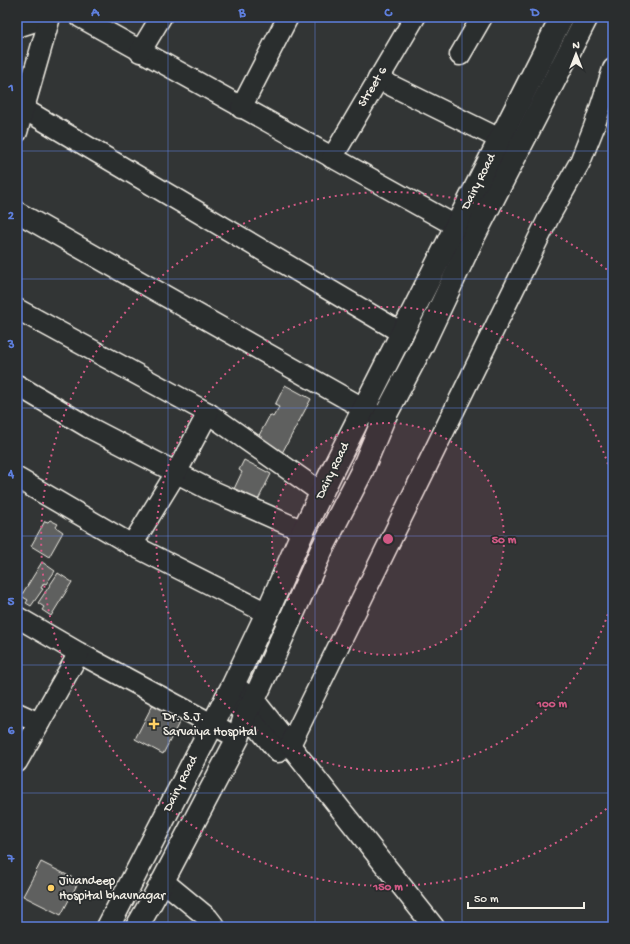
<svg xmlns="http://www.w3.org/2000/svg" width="630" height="944" font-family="'Gochi Hand',sans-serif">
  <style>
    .building { fill: #5f605f; stroke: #f4f1e8 }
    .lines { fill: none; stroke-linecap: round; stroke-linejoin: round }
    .minor-casing { stroke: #f4f1e8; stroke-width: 23 }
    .major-casing { stroke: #f4f1e8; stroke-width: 25 }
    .minor { stroke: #2a2d2e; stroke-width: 20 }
    .major { stroke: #2a2d2e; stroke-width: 22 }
    .grid { fill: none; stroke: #5e7fdd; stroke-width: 1; stroke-opacity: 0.55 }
    .ring { fill: none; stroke: #d15985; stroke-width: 2; stroke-dasharray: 2 4 }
    .poi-dot { fill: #ffd166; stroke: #2a2d2e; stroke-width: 1.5 }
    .labels { text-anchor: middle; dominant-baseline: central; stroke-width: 3.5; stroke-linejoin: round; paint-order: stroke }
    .street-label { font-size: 13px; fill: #f4f1e8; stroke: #2a2d2e }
    .poi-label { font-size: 13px; fill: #f4f1e8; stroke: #2a2d2e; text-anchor: start }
    .centre { fill: #d15985; stroke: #2a2d2e; stroke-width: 2 }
    .ring-label { font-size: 12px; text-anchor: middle; font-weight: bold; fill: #d15985; stroke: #2a2d2e; stroke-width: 3.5; stroke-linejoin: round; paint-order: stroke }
    .neatline { fill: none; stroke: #5e7fdd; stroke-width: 1.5 }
    .grid-label { font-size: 13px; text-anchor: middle; font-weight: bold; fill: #5e7fdd }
  </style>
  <rect width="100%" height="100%" fill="#323535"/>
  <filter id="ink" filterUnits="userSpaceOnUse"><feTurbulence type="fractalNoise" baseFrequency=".025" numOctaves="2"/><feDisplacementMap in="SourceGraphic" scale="8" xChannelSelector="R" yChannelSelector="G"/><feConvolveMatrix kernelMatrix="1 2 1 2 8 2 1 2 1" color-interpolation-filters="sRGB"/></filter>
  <g filter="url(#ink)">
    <!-- building -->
    <g class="building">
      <polygon points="285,385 311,399 282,453 257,439 270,415 273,417 279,407 275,405"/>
      <polygon points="244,460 271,474 256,504 241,497 243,493 234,489 242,472 239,470"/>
      <polygon points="50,520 58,524 56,527 63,532 49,557 31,546 45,521 48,522"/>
      <polygon points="42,562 55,571 46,584 44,583 41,588 43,589 31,606 26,603 28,600 21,596"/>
      <polygon points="58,573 72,582 51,616 42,610 44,607 38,603"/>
      <polygon points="153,704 181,719 163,754 135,739"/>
      <polygon points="41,862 79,881 61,915 23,896"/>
    </g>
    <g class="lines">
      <!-- minor casing -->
      <g class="minor-casing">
        <g id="minor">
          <polyline points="80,17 456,226 470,236"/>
          <polyline points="17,27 48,17"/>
          <polyline points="140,52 161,17"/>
          <polyline points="460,55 482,17"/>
          <polyline points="378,79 500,139"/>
          <polyline points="241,108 288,17"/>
          <polyline points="24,109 402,333"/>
          <polyline points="17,132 50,17"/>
          <polyline points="332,158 415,17"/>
          <polyline points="17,212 377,416"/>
          <polyline points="17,309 208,413 322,493"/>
          <polyline points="17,385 88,427 208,489 303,531"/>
          <polyline points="17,478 132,545 267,613"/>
          <polyline points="132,545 176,473 208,413"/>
          <polyline points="17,617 79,653 238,738"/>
          <polyline points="233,685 254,700 434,927"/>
          <polyline points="225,698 246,713 278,752"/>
          <polyline points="17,713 39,723"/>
          <polyline points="290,745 550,215 580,162 594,127 613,69"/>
          <polyline points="17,762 79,653"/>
          <polyline points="163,881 208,918 215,927"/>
        </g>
      </g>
      <!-- major casing -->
      <g class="major-casing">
        <g id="major">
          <polyline points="108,927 233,685 267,613 303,531 331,473 562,17"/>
          <polyline points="137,927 163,881 238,738 246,713 254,700 322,549 361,473 383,420 423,344 473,238 587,17"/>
        </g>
      </g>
      <!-- minor -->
      <use href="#minor" class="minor"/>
      <!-- major -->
      <use href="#major" class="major"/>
    </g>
  </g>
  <!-- grid -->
  <path class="grid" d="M168 17V927M315 17V927M462 17V927M17 151H613M17 279H613M17 408H613M17 536H613M17 665H613M17 793H613"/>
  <!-- distance rings -->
  <circle cx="388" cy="539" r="116" fill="#d15985" fill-opacity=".12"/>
  <g class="ring">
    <circle cx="388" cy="539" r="116"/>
    <path d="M613 597A232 232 0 1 1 613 481"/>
    <path d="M611 805A347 347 0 1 1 611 273"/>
  </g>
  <!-- markers -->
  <g class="poi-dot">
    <path d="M152 718h4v4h4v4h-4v4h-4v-4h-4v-4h4z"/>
    <circle cx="51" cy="888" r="4"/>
  </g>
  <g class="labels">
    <!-- street labels -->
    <g class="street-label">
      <text transform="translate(373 87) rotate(-59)">Street 6</text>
      <text transform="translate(479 182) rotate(-63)">Dairy Road</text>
      <text transform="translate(333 471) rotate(-64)">Dairy Road</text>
      <text transform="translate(181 784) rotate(-63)">Dairy Road</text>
    </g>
    <!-- poi labels -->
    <g class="poi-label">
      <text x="163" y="717">Dr. S.J.<tspan x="163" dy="15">Sarvaiya Hospital</tspan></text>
      <text x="59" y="881">Jivandeep<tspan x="59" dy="15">Hospital bhavnagar</tspan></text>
    </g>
  </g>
  <circle cx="388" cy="539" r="6" class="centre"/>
  <g class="ring-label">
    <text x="504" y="543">50 m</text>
    <text x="552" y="707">100 m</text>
    <text x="388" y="890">150 m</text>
  </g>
  <!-- margin -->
  <rect width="630" height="944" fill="none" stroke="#2a2d2e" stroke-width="44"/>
  <!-- north arrow -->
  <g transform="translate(576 54)" stroke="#2a2d2e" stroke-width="3" paint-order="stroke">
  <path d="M0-3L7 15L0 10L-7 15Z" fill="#f4f1e8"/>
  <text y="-6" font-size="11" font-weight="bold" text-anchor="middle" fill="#f4f1e8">N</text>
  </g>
  <!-- scale -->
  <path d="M468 902v6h116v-6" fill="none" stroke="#f4f1e8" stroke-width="2"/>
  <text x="474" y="902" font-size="12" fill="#f4f1e8" stroke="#2a2d2e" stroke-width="3" paint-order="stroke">50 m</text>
  <rect x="22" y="22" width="586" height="900" class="neatline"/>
  <g class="grid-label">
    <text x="95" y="16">A</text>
    <text x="242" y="16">B</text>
    <text x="388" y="16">C</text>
    <text x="535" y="16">D</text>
    <text x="11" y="91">1</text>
    <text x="11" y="219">2</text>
    <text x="11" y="348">3</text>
    <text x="11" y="477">4</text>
    <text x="11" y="605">5</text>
    <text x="11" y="734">6</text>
    <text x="11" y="862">7</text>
  </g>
</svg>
